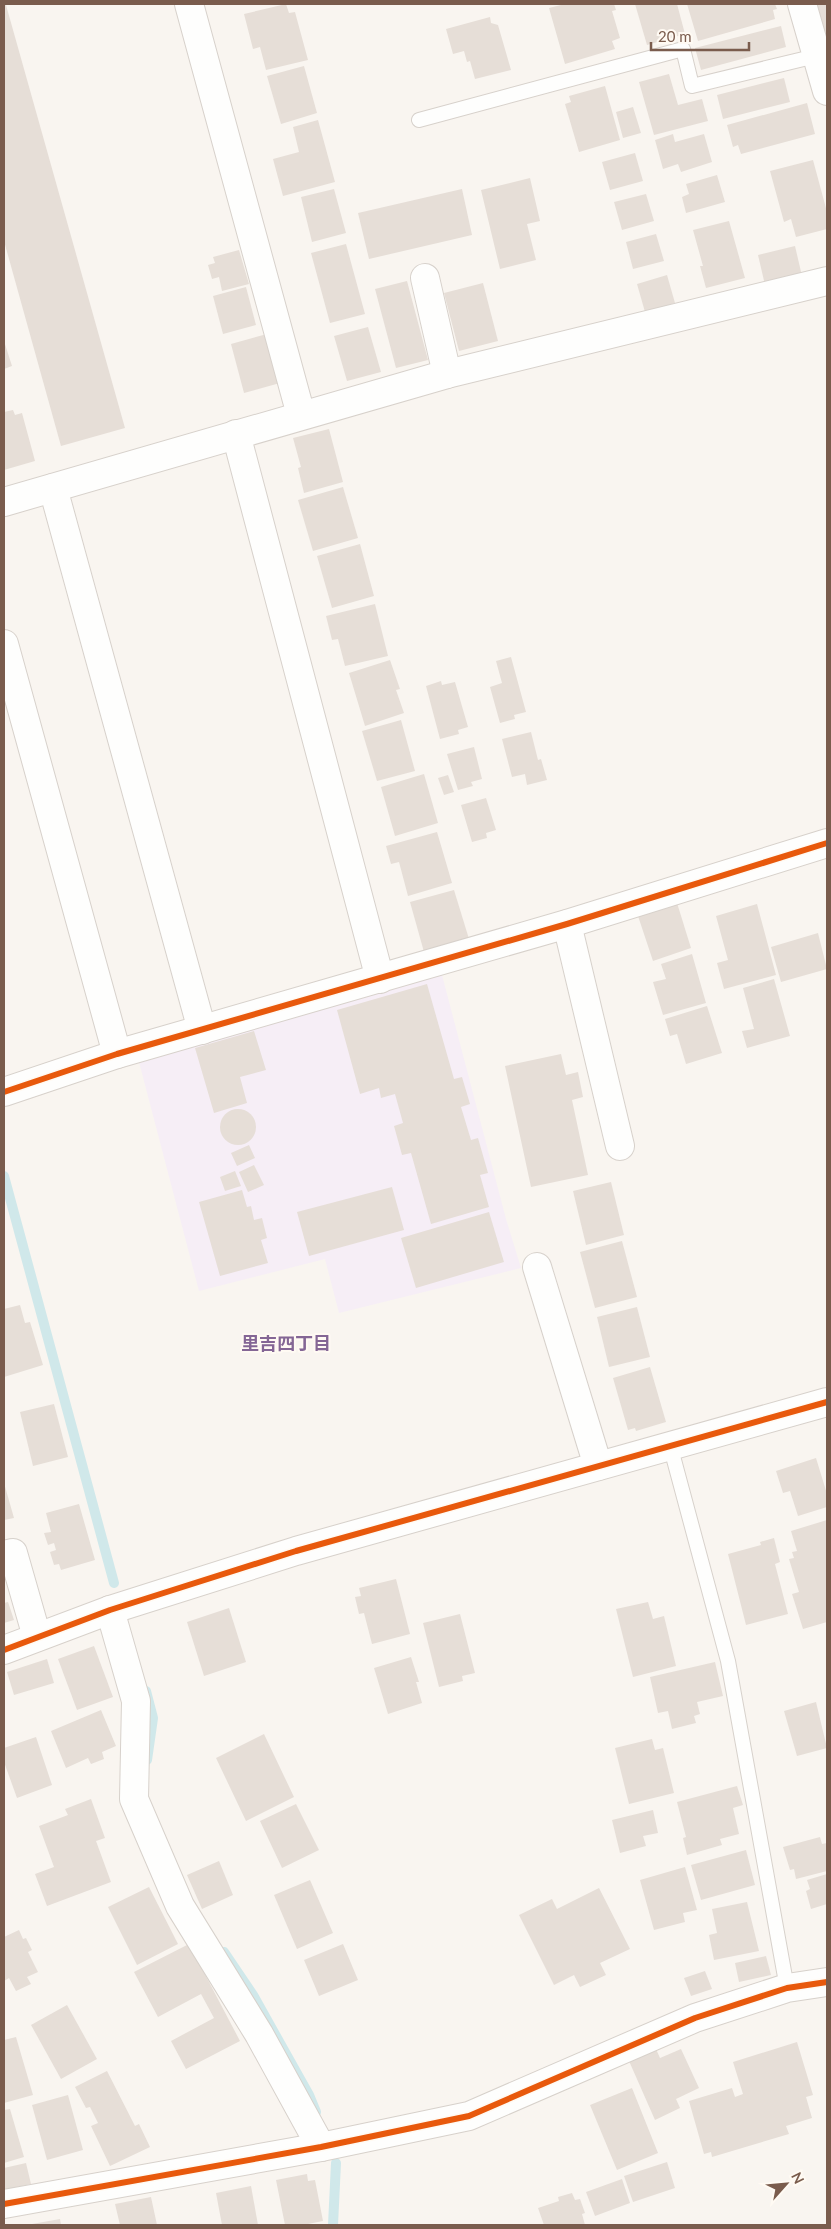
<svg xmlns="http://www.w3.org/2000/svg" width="831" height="2229" font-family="Lato,'Noto Sans JP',sans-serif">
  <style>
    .education { fill: #f6eef6 }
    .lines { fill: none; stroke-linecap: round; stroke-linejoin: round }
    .stream { stroke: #d0e8ea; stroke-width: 10 }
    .building { fill: #e6ded7 }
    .service-casing { stroke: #d7d1cb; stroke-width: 16 }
    .minor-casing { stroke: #d7d1cb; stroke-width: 30 }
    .service { stroke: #fefefd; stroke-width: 14 }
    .minor { stroke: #fefefd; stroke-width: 28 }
    .cycleway-casing { stroke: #fffaf3; stroke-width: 9 }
    .cycleway { stroke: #e8590c; stroke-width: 6 }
    .labels { text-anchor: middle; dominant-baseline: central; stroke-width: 4; stroke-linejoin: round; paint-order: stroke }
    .neighbourhood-label { font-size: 18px; font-weight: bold; fill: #846695; stroke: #fffaf3 }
  </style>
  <rect width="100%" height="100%" fill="#f9f5f0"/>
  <!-- education -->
  <polygon class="education" points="442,975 506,1219 521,1268 339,1313 325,1259 199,1291 139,1062"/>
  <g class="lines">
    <!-- stream -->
    <g class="stream">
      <polyline points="4,1176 114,1583"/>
      <polyline points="146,1691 153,1718 147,1760"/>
      <polyline points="224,1952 253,1995 309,2095 316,2112"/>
      <polyline points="333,2225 336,2163"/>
    </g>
  </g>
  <!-- building -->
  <g class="building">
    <polygon points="286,4 289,13 295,12 308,60 266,70 260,47 253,49 244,14"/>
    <polygon points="565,4 614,4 616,10 612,11 620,38 612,41 615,49 565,64 549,8"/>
    <polygon points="635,4 677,4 685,34 647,45"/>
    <polygon points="687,4 775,4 777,9 773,10 775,19 698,41"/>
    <polygon points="817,4 827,4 827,32 825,33"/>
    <polygon points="4,5 6,5 125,428 61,446 4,241"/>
    <polygon points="490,17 491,23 498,25 511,70 475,79 470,61 467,62 464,51 453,54 446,29"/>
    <polygon points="781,26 786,47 701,70 695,48"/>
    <polygon points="304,66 317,113 281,124 267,76"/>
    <polygon points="669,74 678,105 702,99 708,121 654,135 639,82"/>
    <polygon points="784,78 790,102 723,119 717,95"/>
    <polygon points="605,86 620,140 579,152 565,104 571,102 569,96"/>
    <polygon points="807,103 815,134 741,154 738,145 733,147 727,125"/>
    <polygon points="633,107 641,133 623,138 616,112"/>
    <polygon points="318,120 335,182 283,196 273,159 299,152 293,127"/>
    <polygon points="673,134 675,142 704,134 712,162 681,172 678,164 663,169 655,140"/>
    <polygon points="635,153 643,181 610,190 602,162"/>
    <polygon points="813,160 827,212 827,229 796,237 791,219 784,222 770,171"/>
    <polygon points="717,175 725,202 686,213 682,197 689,194 686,184"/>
    <polygon points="530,178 540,221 527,224 536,260 500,269 481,190"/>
    <polygon points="334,189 346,233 312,242 301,197"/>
    <polygon points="462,189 472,235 369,259 358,213"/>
    <polygon points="646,194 654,221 622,230 614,202"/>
    <polygon points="729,221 745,278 706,288 700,266 703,266 693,230"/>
    <polygon points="656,234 664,261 633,269 626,242"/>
    <polygon points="346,244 365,314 330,323 311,253"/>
    <polygon points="795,246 802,276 765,285 758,255"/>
    <polygon points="239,250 249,284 222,291 219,277 212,279 208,265 215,263 213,257"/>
    <polygon points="667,275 675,303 645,312 637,284"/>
    <polygon points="407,281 428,360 396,368 375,289"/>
    <polygon points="483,283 498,341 459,351 444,293"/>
    <polygon points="246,287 256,325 223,334 213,296"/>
    <polygon points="368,327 381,372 347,381 334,336"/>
    <polygon points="267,334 280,383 244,393 231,344"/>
    <polygon points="4,341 12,366 4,369"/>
    <polygon points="13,410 15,415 22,413 35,461 4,470 4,412"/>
    <polygon points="329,429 343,482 304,493 298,468 301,467 293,438"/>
    <polygon points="343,487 358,538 313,551 298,500"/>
    <polygon points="360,544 374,596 332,608 317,556"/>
    <polygon points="375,604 388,656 345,666 338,639 332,640 326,616"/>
    <polygon points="511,657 526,712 514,715 515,719 500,723 490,687 502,683 496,661"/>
    <polygon points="390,660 400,689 396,690 404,713 365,726 349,673"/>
    <polygon points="441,681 442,685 455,682 468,727 458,730 459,734 440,739 426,686"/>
    <polygon points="401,720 415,771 377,781 362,731"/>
    <polygon points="531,732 538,760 541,759 547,780 527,785 525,774 512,777 502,739"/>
    <polygon points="474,747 482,779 471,782 473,786 458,790 447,754"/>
    <polygon points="424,774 438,823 395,836 381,787"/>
    <polygon points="448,775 454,792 444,795 438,778"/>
    <polygon points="486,798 496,830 486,833 487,838 472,842 461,805"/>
    <polygon points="437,832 452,883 408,896 399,862 391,864 386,846"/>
    <polygon points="454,890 469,939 424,952 410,902"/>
    <polygon points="677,903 691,948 653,961 638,916"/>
    <polygon points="757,904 776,975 724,989 717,963 728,960 716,916"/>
    <polygon points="818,933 827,969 781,982 771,947"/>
    <polygon points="692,954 706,1003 663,1015 653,982 666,979 661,964"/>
    <polygon points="774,979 790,1036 747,1048 742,1031 754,1029 743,988"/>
    <polygon points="427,984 454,1079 462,1077 470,1104 461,1107 471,1140 478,1138 488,1173 480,1175 489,1207 431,1224 411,1153 402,1155 394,1126 403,1123 395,1094 381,1098 379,1088 360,1094 337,1010"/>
    <polygon points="707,1006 722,1053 686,1064 677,1034 670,1036 665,1019"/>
    <polygon points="254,1031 266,1070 240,1077 247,1103 214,1113 195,1048"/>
    <polygon points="561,1054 566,1075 578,1072 583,1097 572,1100 588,1175 531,1187 505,1066"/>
    <circle cx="238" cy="1127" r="18"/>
    <polygon points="249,1145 255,1158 237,1166 231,1153"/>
    <polygon points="254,1165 264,1185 248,1192 239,1172"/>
    <polygon points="235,1171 241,1186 225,1191 220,1177"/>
    <polygon points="611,1182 624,1235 586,1245 573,1191"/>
    <polygon points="392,1187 404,1230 309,1256 297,1212"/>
    <polygon points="242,1190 247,1207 251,1206 254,1220 262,1218 267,1238 261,1240 268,1263 220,1276 199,1202"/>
    <polygon points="489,1212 504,1262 416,1288 401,1238"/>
    <polygon points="622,1241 637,1297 595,1308 580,1252"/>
    <polygon points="20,1305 25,1323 30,1322 43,1365 4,1377 4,1309"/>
    <polygon points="637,1307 650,1357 609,1367 597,1317"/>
    <polygon points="650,1367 666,1422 636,1431 635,1428 628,1430 613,1378"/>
    <polygon points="54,1404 68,1457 33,1466 20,1412"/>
    <polygon points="816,1458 827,1494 827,1507 798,1516 790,1491 783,1493 776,1471"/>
    <polygon points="4,1483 14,1518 4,1520"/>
    <polygon points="79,1504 95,1560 61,1570 59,1564 54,1565 50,1552 56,1550 54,1543 48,1545 44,1533 51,1532 46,1513"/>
    <polygon points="827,1520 827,1622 803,1629 792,1594 799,1592 789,1559 794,1558 792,1552 797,1551 791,1531"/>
    <polygon points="774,1538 780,1562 775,1564 788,1614 746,1625 728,1554 761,1545 760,1542"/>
    <polygon points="396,1579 410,1634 372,1644 364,1613 359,1614 355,1597 361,1596 359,1588"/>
    <polygon points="8,1602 14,1620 4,1623 4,1603"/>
    <polygon points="648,1602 653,1619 664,1616 676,1666 633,1677 616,1609"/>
    <polygon points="229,1608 246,1662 204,1676 187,1622"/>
    <polygon points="460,1614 475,1673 462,1676 463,1681 439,1687 423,1623"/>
    <polygon points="94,1646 113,1697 77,1710 58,1659"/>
    <polygon points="411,1657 419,1682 416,1682 422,1703 388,1714 374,1668"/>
    <polygon points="47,1659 54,1683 14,1695 7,1672"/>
    <polygon points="715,1662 723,1696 697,1702 700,1714 694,1716 696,1723 672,1729 668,1711 658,1713 650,1677"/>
    <polygon points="816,1702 827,1748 797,1756 784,1711"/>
    <polygon points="101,1710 116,1746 102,1752 104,1759 91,1764 88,1758 66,1768 51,1731"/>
    <polygon points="264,1734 294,1797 246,1821 216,1758"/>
    <polygon points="36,1737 52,1785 17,1798 4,1762 4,1748"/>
    <polygon points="652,1739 655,1750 663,1748 674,1793 629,1804 615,1748"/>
    <polygon points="737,1786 743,1805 733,1808 739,1834 720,1839 722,1845 687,1855 683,1838 686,1837 677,1802"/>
    <polygon points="91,1799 105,1838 96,1841 111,1882 47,1906 35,1874 54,1867 39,1826 68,1815 65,1809"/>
    <polygon points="296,1804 319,1850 282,1868 260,1821"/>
    <polygon points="653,1810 658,1833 643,1836 646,1846 620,1853 612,1820"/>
    <polygon points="820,1837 822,1844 827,1843 827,1871 796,1879 794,1869 790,1870 783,1847"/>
    <polygon points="746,1850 755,1885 701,1900 691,1865"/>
    <polygon points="219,1861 233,1895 202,1909 187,1875"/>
    <polygon points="685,1867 697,1910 683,1913 685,1922 654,1930 640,1880"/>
    <polygon points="827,1874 827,1904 811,1909 806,1891 810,1889 807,1880"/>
    <polygon points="310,1880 333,1933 297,1949 274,1895"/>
    <polygon points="149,1887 178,1944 137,1965 108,1907"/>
    <polygon points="599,1888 630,1949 600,1963 606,1975 580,1987 574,1975 554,1985 519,1915 552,1899 557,1909"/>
    <polygon points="747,1902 759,1951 714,1960 709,1935 717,1933 712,1909"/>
    <polygon points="19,1930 23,1939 26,1938 32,1950 28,1952 38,1972 27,1977 31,1984 16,1991 9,1978 4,1981 4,1937"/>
    <polygon points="189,1944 240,2041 186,2069 171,2041 214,2018 201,1994 158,2017 134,1972"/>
    <polygon points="343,1944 358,1980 319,1996 304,1960"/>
    <polygon points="766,1956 771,1975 739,1982 735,1963"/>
    <polygon points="705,1971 712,1989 691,1996 684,1978"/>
    <polygon points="67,2005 97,2059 61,2079 31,2025"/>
    <polygon points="16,2037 33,2095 4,2103 4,2040"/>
    <polygon points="797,2042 813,2095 806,2097 812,2118 786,2126 789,2134 712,2157 711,2152 704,2154 689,2101 732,2088 735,2097 743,2094 733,2062"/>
    <polygon points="656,2049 660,2058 681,2049 699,2088 676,2099 680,2108 655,2120 629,2061"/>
    <polygon points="107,2071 135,2126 139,2124 150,2147 110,2166 91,2126 98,2123 90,2107 86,2108 75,2087"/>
    <polygon points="632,2088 658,2153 617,2170 590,2105"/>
    <polygon points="68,2095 83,2150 47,2160 32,2105"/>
    <polygon points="10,2109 24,2157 4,2163 4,2110"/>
    <polygon points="667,2162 675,2188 633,2202 624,2176"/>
    <polygon points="26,2163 31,2184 4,2190 4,2168"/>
    <polygon points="307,2174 308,2181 315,2180 323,2221 303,2225 285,2225 276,2180"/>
    <polygon points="622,2179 630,2203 595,2216 586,2192"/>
    <polygon points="251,2186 258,2225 222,2225 216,2193"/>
    <polygon points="572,2193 575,2200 580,2199 585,2213 582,2214 585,2225 544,2225 538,2208 559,2201 558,2197"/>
    <polygon points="151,2197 157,2225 120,2225 115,2204"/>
    <polygon points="60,2219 61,2225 32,2225 32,2224"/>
  </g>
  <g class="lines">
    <!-- service casing -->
    <g class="service-casing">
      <g id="service">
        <polyline points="419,120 683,49 692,86 816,56"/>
        <polyline points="670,1445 728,1661 787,1988"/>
      </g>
    </g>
    <!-- minor casing -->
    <g class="minor-casing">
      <g id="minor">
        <polyline points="189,4 301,415"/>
        <polyline points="802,4 827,91"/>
        <polyline points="425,278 447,374"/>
        <polyline points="236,434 380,979"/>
        <polyline points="53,488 202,1030"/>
        <polyline points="4,502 447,374 827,281"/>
        <polyline points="4,644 117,1054"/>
        <polyline points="567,924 620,1146"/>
        <polyline points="4,1092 117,1054 567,924 827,843"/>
        <polyline points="537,1267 598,1466"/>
        <polyline points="4,1555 13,1553 37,1637"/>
        <polyline points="110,1610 136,1701 134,1799 180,1906 259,2034 321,2147"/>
        <polyline points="4,1650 110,1610 296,1551 827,1402"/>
        <polyline points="4,2204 321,2147 469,2116 695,2018 787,1988 827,1982"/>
      </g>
    </g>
    <!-- service -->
    <use href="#service" class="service"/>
    <!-- minor -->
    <use href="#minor" class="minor"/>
    <!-- cycleway casing -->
    <g class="cycleway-casing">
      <g id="cycleway">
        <polyline points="4,1092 117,1054 567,924 827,843"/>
        <polyline points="4,1650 110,1610 296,1551 827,1402"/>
        <polyline points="4,2204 321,2147 469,2116 695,2018 787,1988 827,1982"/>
      </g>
    </g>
    <!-- cycleway -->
    <use href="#cycleway" class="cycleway"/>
  </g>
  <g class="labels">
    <!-- neighbourhood labels -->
    <g class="neighbourhood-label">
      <text x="286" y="1343">里吉四丁目</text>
    </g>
  </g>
  <!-- border -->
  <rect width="831" height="2229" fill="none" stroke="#7a5c4d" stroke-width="10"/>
  <!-- north arrow -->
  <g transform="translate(786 2184) rotate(63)" stroke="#fffaf3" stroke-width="4" paint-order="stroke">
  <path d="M0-4L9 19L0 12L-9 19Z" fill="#7a5c4d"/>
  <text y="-8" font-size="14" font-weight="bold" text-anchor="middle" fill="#7a5c4d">N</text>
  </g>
  <!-- scale -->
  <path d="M651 42v8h98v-8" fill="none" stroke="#7a5c4d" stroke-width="2.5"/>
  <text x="658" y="42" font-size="15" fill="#7a5c4d" stroke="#fffaf3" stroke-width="4" paint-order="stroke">20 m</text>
</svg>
